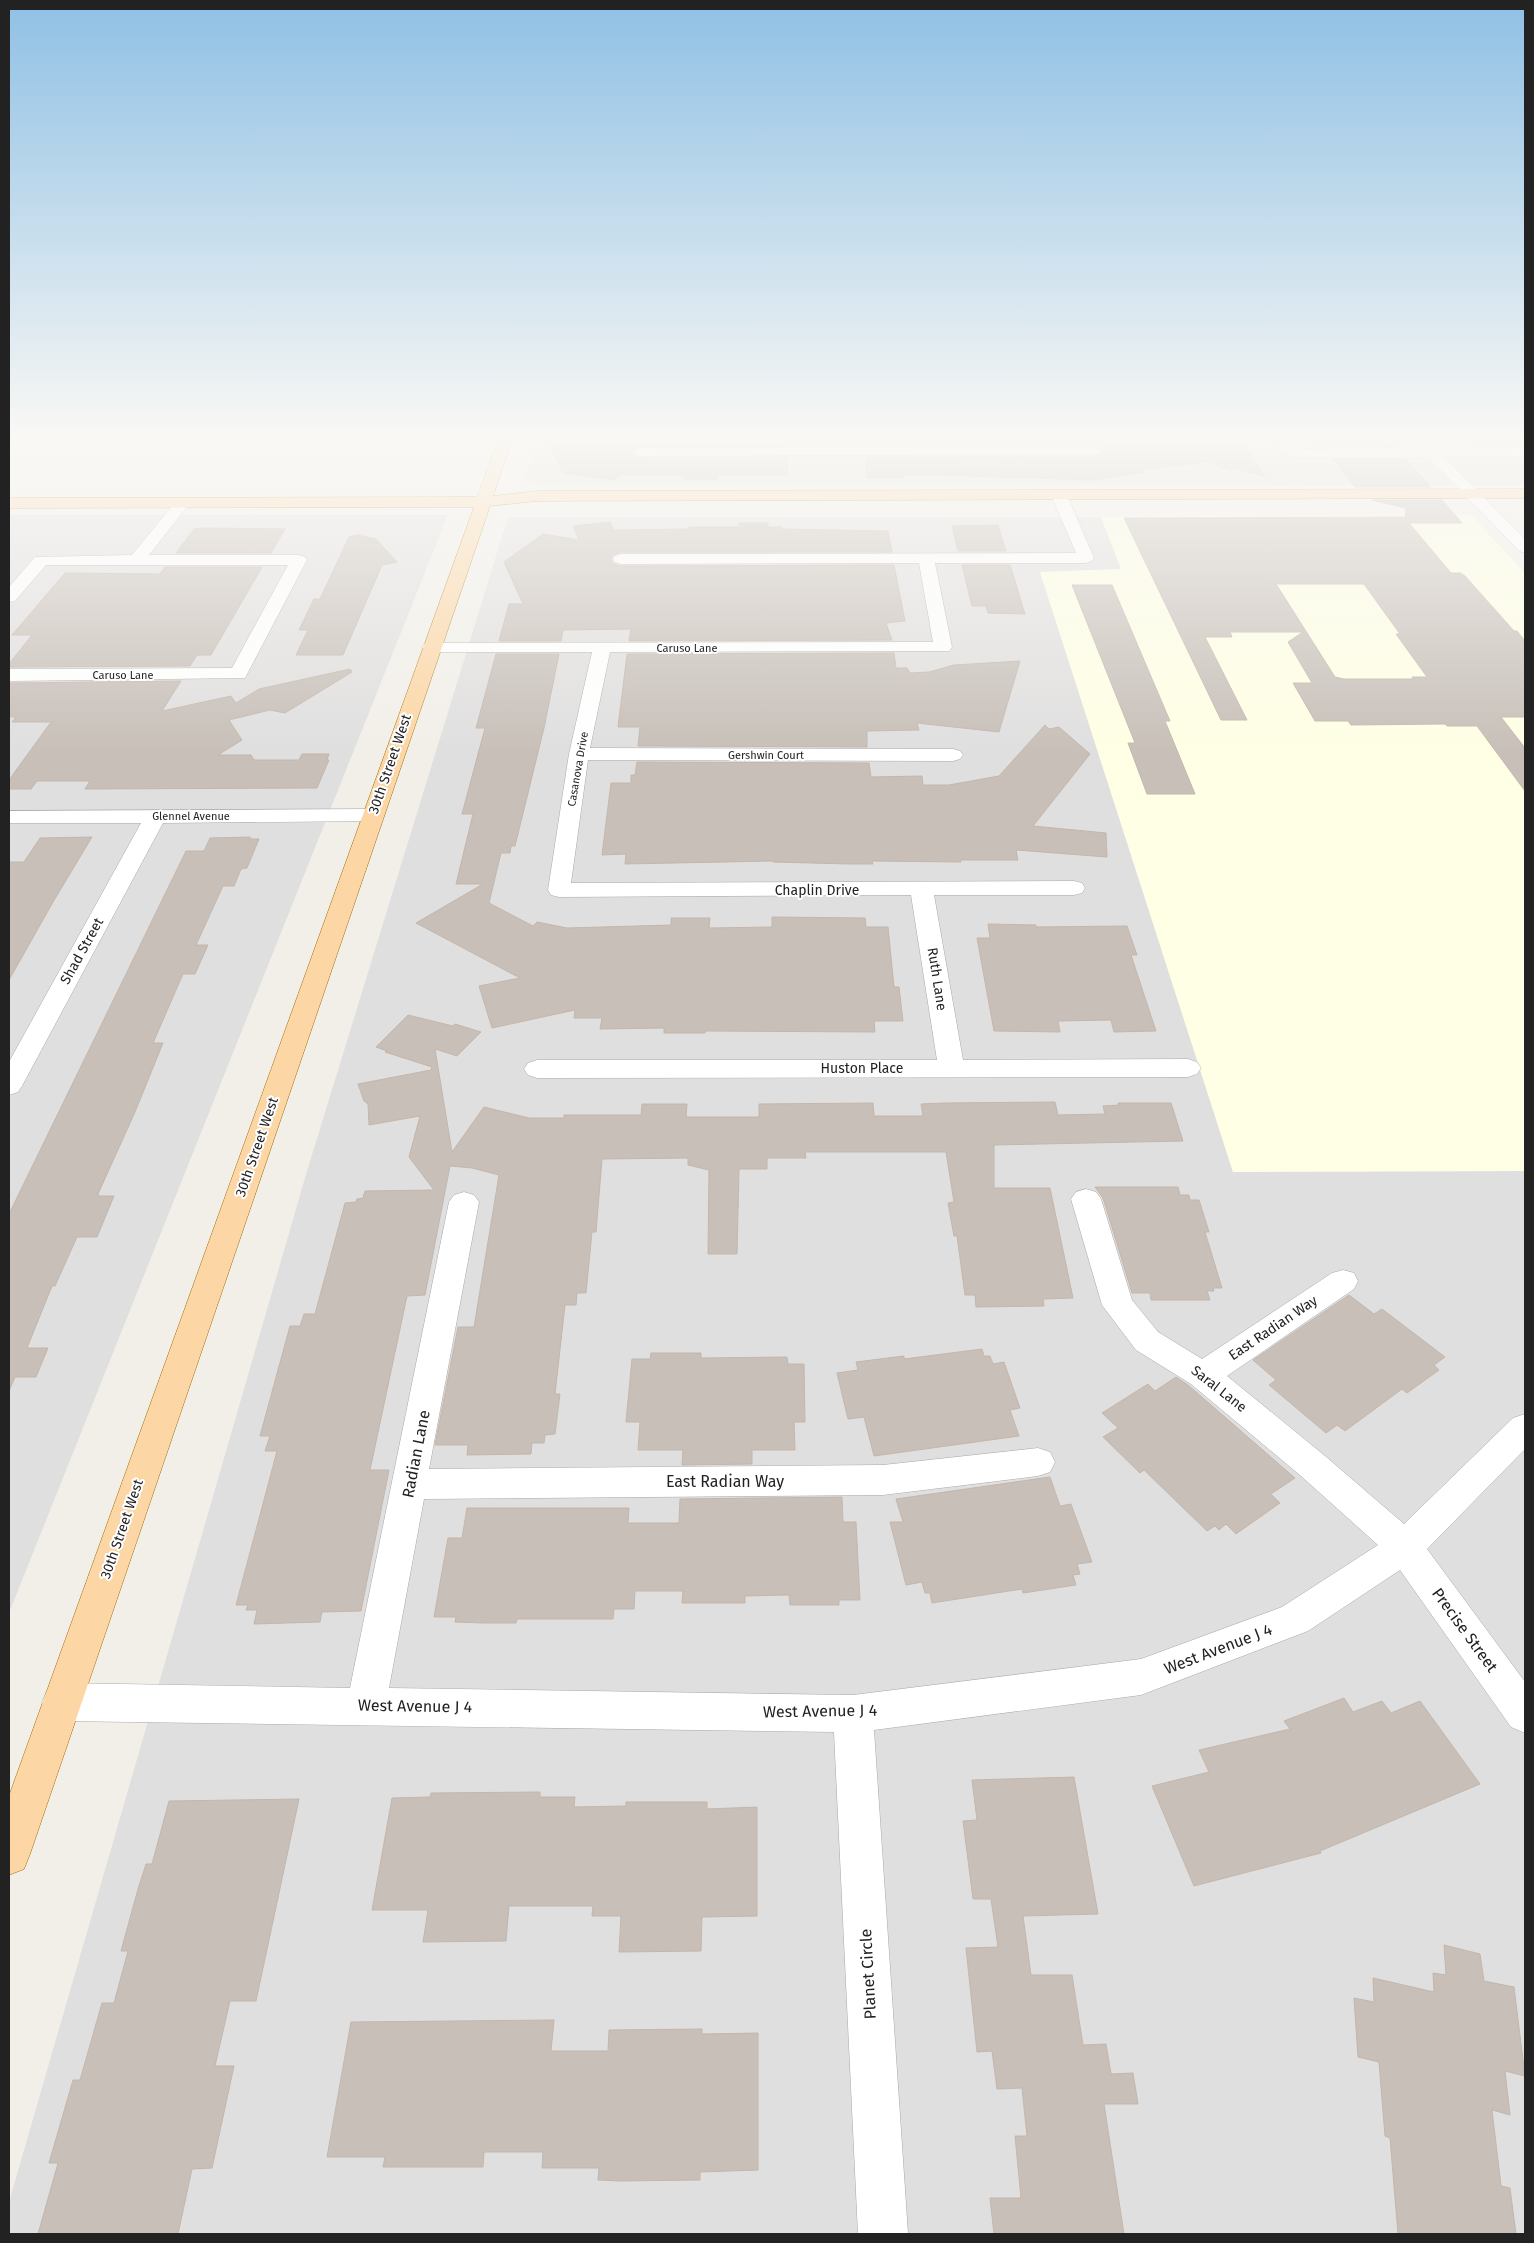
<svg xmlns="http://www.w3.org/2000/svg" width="1534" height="2243" font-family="'Fira Sans',sans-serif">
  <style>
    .residential { fill: #e0dfdf }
    .education { fill: #ffffe5 }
    .building { fill: #c7bfb8; stroke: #c4b6ab; fill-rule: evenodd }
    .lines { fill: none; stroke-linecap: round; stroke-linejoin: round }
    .minor-casing { stroke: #a9a9a9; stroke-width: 1 }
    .major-casing { stroke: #a06b00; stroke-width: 1 }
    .minor { fill: #fff; fill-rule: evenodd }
    .major { fill: #fcd6a4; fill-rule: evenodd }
    .labels { text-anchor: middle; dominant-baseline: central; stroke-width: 4; stroke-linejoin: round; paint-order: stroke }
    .far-street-label { font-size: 11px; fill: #222; stroke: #fff }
    .street-label { font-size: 14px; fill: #222; stroke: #fff }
    .near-street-label { font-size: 16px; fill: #222; stroke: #fff }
  </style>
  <rect width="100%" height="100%" fill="#f2efe9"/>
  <!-- residential -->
  <g class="residential">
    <polygon points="538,440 1525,440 1525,485 535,484 524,480"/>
    <polygon points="9,515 448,515 9,1613"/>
    <polygon points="508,517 1101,517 1121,569 1040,572 1233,1172 1525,1171 1525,2234 9,2234 9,2202 307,1171"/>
  </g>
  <!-- education -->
  <polygon class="education" points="1471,515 1525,573 1525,1171 1233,1172 1040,572 1121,569 1101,517"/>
  <!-- building -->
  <g class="building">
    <polygon points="548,440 788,440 787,446 639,446 630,451 639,458 787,457 787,475 717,475 717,479 684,479 684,475 621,475 614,480 563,473"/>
    <polygon points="865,440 1241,440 1265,476 1236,469 1232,471 1207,462 1141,470 1145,472 1094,480 936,475 904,475 904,478 867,478 866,457 1099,456 1103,450 1099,446 1094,445 865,446"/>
    <polygon points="1318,440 1387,440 1394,447 1323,447"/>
    <polygon points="1333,459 1405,459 1431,487 1355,487"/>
    <path d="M1372 500H1442L1462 523H1409L1451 573H1460L1465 576 1514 631H1517L1525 641V717H1501L1525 748V791L1477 726H1447L1445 724 1351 725 1348 721H1315L1293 683H1312L1288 642 1303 632H1230L1232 637H1205L1247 720H1221L1124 518 1404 517 1405 519 1406 508ZM1276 584H1364L1400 634H1396L1427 677H1412L1413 679H1344L1335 677Z"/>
    <polygon points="610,522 614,530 689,529 689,527 739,527 739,523 768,523 768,527 781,527 781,529 888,531 892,552 621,552 613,555 611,560 614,564 621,566 894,565 905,621 886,623 892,640 629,641 631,629 563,630 561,641 499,641 509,604 523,604 504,562 543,534 579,540 573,526"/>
    <polygon points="998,525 1006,551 958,551 952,526"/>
    <polygon points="194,529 204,528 285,529 271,553 176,553"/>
    <polygon points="357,535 376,539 397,562 382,565 343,655 296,655 308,630 299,630 314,599 320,599 349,537"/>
    <polygon points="962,565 1010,565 1025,614 988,613 986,606 972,606"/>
    <polygon points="165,567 262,567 211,655 197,655 190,666 9,667 9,664 32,635 12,635 65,573 160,574"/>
    <polygon points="1072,585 1112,585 1170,721 1165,721 1195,794 1147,794 1128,743 1135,743"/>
    <polygon points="894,653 896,668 907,668 910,673 929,672 954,665 1020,661 999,732 917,723 919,730 867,731 867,747 638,746 640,727 618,727 627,654"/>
    <polygon points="496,654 559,654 544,728 515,846 511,846 510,853 501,853 489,903 533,926 537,922 567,928 671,925 671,918 710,918 709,928 772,927 772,917 865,918 866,927 888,927 894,987 899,987 903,1021 874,1021 875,1032 705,1031 705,1033 664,1033 664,1028 600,1029 602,1018 574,1018 575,1010 492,1028 479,986 520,978 416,923 483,884 456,884 473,814 462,814 485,728 476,728"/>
    <polygon points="350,669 352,672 285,713 270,710 229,720 242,740 218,755 251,755 254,760 299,760 302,754 329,754 327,760 329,760 317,788 85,789 90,781 37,781 31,789 9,789 9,780 51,722 12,722 16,717 9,717 9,683 181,681 162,711 231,696 236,703 259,689"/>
    <polygon points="1045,725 1049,729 1059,727 1090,754 1033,826 1106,833 1107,857 1016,850 1018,860 960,860 961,862 872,861 873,864 849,864 773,862 773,861 625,864 626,854 602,855 611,783 631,783 631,775 635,775 637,762 869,763 871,777 922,776 923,785 949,785 999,776"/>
    <polygon points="92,837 53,902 9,980 9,862 24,862 40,838"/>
    <polygon points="250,837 250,839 259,839 247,868 241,869 234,886 223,886 196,945 208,945 195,974 183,974 153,1043 163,1043 135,1112 98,1194 99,1196 114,1196 97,1237 77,1237 55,1286 52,1286 27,1348 48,1348 36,1377 15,1377 9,1391 9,1214 186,851 204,851 210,838"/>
    <polygon points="988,924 1036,925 1036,927 1127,926 1137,955 1131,955 1156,1031 1114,1032 1111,1020 1058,1021 1060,1032 994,1031 977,938 990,938"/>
    <polygon points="408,1015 453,1026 455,1024 481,1032 457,1056 435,1049 452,1152 484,1107 529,1118 564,1118 564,1115 641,1115 642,1104 687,1104 686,1117 759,1117 759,1104 873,1103 874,1116 923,1116 921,1104 945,1103 1055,1102 1058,1115 1105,1114 1103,1106 1119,1105 1118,1103 1171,1103 1183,1141 994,1145 994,1188 1050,1188 1073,1298 1043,1299 1044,1306 976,1307 975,1295 965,1295 957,1236 954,1236 948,1203 954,1202 946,1152 805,1152 806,1158 767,1158 767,1169 739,1169 737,1254 708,1254 709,1170 688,1165 688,1158 602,1159 596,1232 592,1232 586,1293 577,1293 576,1305 565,1305 555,1394 560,1394 555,1434 545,1435 544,1443 532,1443 531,1454 467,1455 468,1445 435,1445 458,1327 474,1327 499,1175 472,1168 450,1166 425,1295 407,1296 370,1470 389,1470 361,1611 322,1612 320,1622 254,1624 257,1610 246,1610 248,1605 236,1605 277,1451 265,1451 270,1436 260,1436 290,1326 300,1326 304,1314 315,1314 345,1203 356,1202 357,1199 363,1198 365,1191 434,1190 409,1157 420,1116 369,1125 368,1104 364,1101 358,1084 431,1070 432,1067 385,1052 387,1051 376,1047"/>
    <polygon points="1095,1187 1178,1187 1180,1195 1189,1195 1190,1200 1199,1200 1209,1232 1205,1232 1222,1288 1213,1288 1214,1291 1207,1291 1210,1300 1151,1300 1150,1293 1132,1293 1103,1198"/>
    <polygon points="1349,1295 1374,1314 1382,1309 1445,1357 1434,1365 1439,1370 1407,1393 1402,1389 1345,1431 1337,1425 1326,1433 1269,1385 1276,1380 1253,1360"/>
    <polygon points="982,1349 984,1356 990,1356 993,1364 1004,1362 1020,1408 1010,1410 1019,1436 874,1456 864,1417 848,1419 837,1373 858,1370 856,1362 904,1356 904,1359"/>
    <polygon points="651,1353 701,1353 701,1358 787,1357 788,1364 804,1364 805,1422 794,1422 795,1450 752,1450 752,1464 682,1465 683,1450 638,1450 640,1422 626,1422 632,1359 650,1359"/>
    <polygon points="1176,1377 1188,1385 1295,1478 1271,1494 1280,1503 1236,1534 1226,1524 1219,1530 1215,1526 1207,1531 1144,1470 1140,1473 1103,1437 1118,1428 1102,1413 1148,1384 1155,1391"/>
    <polygon points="1050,1477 1060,1506 1071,1504 1092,1562 1077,1564 1080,1574 1073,1575 1076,1585 1023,1593 1022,1589 932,1603 930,1593 925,1593 922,1582 906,1585 890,1522 903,1522 896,1499"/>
    <polygon points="842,1497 843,1522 856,1522 860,1600 839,1600 839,1605 790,1605 789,1595 745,1596 745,1603 682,1603 683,1591 635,1591 634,1609 614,1609 613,1619 517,1619 516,1623 484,1623 455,1622 456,1617 434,1617 448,1538 462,1538 467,1508 629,1508 628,1523 679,1523 680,1499"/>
    <polygon points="1344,1698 1353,1712 1382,1701 1391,1713 1420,1701 1480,1784 1320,1851 1321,1853 1194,1886 1152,1786 1209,1772 1199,1750 1290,1729 1284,1721"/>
    <polygon points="1074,1777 1098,1914 1023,1916 1031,1975 1072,1975 1083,2045 1106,2044 1111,2074 1133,2073 1138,2104 1104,2104 1124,2234 994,2234 990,2198 1021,2198 1015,2136 1027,2136 1022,2088 997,2089 992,2051 977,2052 966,1948 998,1947 991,1899 973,1899 963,1821 977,1820 972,1780"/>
    <polygon points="540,1792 540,1797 575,1797 574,1807 626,1806 626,1802 707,1802 707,1809 757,1807 757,1916 702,1917 701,1951 619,1952 621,1916 592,1916 593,1906 509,1906 506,1941 423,1942 428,1910 372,1910 392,1798 430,1797 431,1793"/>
    <polygon points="299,1799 256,2001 230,2001 215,2066 234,2066 212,2168 192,2169 178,2234 38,2234 58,2163 49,2163 73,2080 80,2080 102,2003 114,2003 128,1951 121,1951 138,1889 146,1864 152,1864 169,1801"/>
    <polygon points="1444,1945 1480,1954 1484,1981 1514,1987 1525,2076 1505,2071 1510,2115 1492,2110 1501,2186 1510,2188 1516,2234 1398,2234 1390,2138 1385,2136 1379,2062 1358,2057 1354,1998 1374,2002 1373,1978 1434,1992 1433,1973 1446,1975"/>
    <polygon points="554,2020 551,2051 608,2051 609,2030 702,2029 702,2034 758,2033 758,2170 700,2172 700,2180 620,2181 598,2180 599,2168 542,2168 543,2152 484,2152 483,2167 383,2167 385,2157 327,2157 351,2022"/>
  </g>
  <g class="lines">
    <!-- minor casing -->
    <g class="minor-casing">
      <g id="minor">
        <polygon points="1276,440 1290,440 1299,449 1525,448 1525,456 1444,457 1525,539 1525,553 1519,551 1428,457 1295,457 1290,456"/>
        <polygon points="1094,447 1099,448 1101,451 1099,454 639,456 632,452 639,448"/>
        <polygon points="1059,490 1064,492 1067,495 1094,558 1092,561 1086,563 935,563 952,647 949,651 610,652 590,748 953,749 960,751 963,755 960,759 953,761 588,760 571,883 1074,881 1082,883 1085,888 1082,893 1074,895 934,895 963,1060 1188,1059 1197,1062 1201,1068 1197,1074 1188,1077 537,1078 528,1075 524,1069 528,1063 537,1060 937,1060 911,895 559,897 551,895 548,890 569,754 592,652 431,652 425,651 422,647 425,643 933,642 919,563 621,564 615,562 613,559 615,556 621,554 1076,553 1051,495 1054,492"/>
        <polygon points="182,498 187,500 190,503 149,555 299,555 305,557 307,560 245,678 9,681 9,669 232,668 288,565 46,565 15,601 9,602 9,587 35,557 132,555 177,500"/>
        <polygon points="373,809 381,810 384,815 381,820 373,821 163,823 22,1086 18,1092 9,1095 9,1062 141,823 9,823 9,811"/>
        <polygon points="1086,1189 1096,1192 1101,1199 1132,1300 1158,1332 1202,1359 1332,1273 1343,1270 1354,1273 1358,1281 1354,1289 1227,1376 1325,1456 1404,1524 1513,1418 1525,1414 1525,1449 1427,1549 1525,1682 1525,1733 1511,1727 1400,1570 1308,1631 1141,1695 874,1730 908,2234 858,2234 834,1732 62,1721 48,1715 42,1702 48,1689 62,1683 350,1688 449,1202 454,1195 464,1192 474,1195 479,1202 429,1469 883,1465 1038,1448 1050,1452 1055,1462 1050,1472 1038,1476 883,1495 424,1499 389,1688 853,1695 1141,1659 1282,1607 1378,1545 1301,1476 1191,1384 1136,1350 1102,1305 1071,1199 1076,1192"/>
      </g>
    </g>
    <!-- major casing -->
    <g class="major-casing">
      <polygon id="major" points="498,440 512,440 493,496 537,491 1525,489 1525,498 537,501 490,506 30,1854 24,1869 9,1875 9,1796 474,507 9,508 9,498 477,497"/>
    </g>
    <!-- minor -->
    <use href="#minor" class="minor"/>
    <!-- major -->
    <use href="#major" class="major"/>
  </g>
  <!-- sky -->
  <linearGradient id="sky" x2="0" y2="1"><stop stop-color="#8fc0e4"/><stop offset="0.58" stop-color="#f9f8f5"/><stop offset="1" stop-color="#f9f8f5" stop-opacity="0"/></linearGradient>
  <rect width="1534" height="754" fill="url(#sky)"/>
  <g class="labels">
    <!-- far-street labels -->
    <g class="far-street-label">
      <text x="687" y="648">Caruso Lane</text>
      <text x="123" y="675">Caruso Lane</text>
      <text x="766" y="755">Gershwin Court</text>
      <text transform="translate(578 769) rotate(-80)">Casanova Drive</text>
      <text x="191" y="816">Glennel Avenue</text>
    </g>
    <!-- street labels -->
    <g class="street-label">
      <text transform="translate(390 764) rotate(-71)">30th Street West</text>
      <text x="817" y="890">Chaplin Drive</text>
      <text transform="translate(82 951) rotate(-61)">Shad Street</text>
      <text transform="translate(937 979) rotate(81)">Ruth Lane</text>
      <text x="862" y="1068">Huston Place</text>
      <text transform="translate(257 1147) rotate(-71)">30th Street West</text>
      <text transform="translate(1273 1328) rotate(-34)">East Radian Way</text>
      <text transform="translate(1219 1389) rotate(38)">Saral Lane</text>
      <text transform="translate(122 1529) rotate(-71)">30th Street West</text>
    </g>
    <!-- near-street labels -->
    <g class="near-street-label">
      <text transform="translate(416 1454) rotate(-79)">Radian Lane</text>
      <text x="725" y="1481">East Radian Way</text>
      <text transform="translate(1465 1630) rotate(54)">Precise Street</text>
      <text transform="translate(1218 1649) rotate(-21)">West Avenue J 4</text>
      <text transform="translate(415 1706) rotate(1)">West Avenue J 4</text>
      <text transform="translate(820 1711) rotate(-1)">West Avenue J 4</text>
      <text transform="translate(868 1974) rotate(-93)">Planet Circle</text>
    </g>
  </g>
  <!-- border -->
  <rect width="1534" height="2243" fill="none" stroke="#222222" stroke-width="20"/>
</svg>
